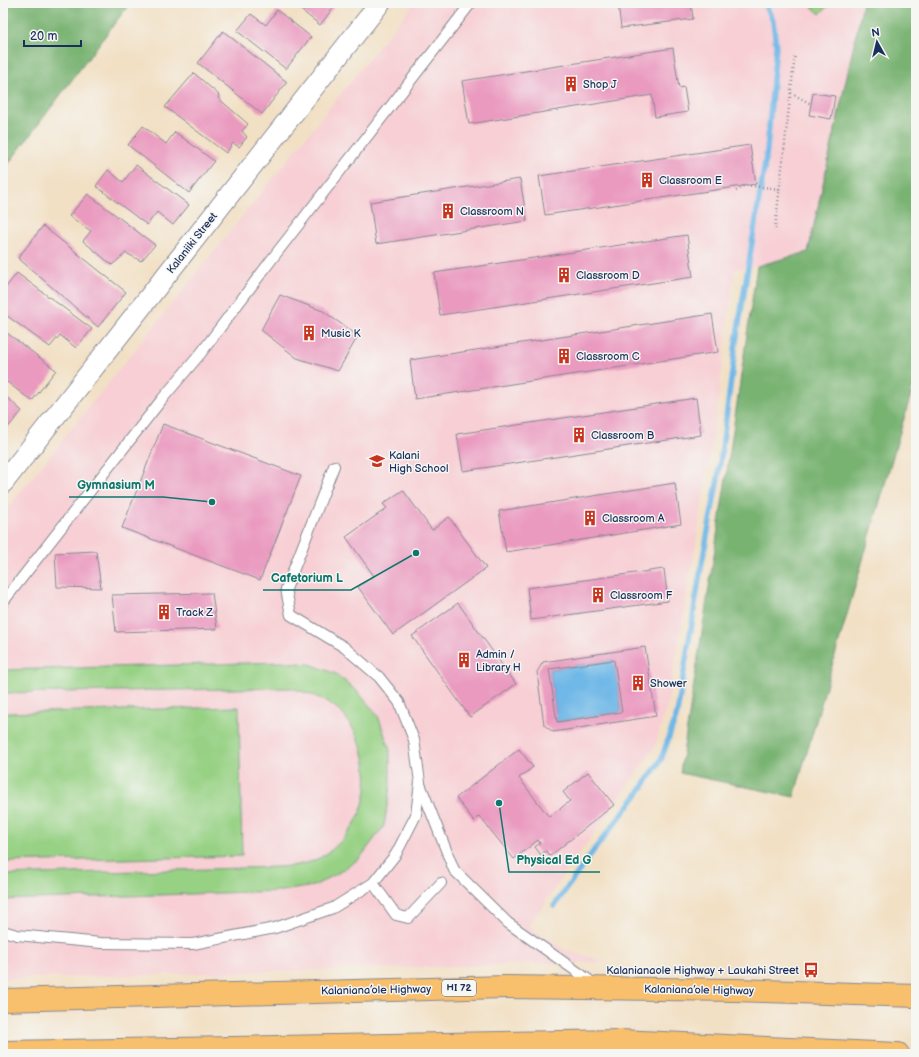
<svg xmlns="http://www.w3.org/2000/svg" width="919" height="1057" font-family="'Balsamiq Sans',sans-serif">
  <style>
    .built { fill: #f7cfd4 }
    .green { fill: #97d184; stroke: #598071 }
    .forest { fill: #79b372; stroke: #4a7168 }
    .water { fill: #6fb8e7; stroke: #4574a2 }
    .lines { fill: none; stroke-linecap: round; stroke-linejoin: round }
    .stream { stroke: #6fb8e7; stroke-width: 5.5 }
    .building { fill: #ea9abf; fill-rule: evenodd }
    .service-casing { stroke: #868892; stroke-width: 12 }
    .minor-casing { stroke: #868892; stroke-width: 22 }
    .trunk-casing { stroke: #868892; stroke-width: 24 }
    .path { stroke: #868892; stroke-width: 2.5; stroke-dasharray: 1 3; stroke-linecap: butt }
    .service { stroke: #fff; stroke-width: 10 }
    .minor { stroke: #fff; stroke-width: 20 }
    .trunk { stroke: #f8bf6c; stroke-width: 22 }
    .labels { text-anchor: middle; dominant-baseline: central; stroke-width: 3; stroke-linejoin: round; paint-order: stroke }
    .shield { fill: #f6f6f2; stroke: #5d6b8a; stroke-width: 1 }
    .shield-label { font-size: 10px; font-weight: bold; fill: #1b2f5e }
    .poi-label { font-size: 11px; fill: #1b2f5e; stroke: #f6f6f2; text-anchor: start }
    .street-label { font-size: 11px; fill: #1b2f5e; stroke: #f6f6f2 }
    .leader { fill: none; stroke: #0f766e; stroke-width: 1.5 }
    .callout-dot { fill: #0f766e; stroke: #f6f6f2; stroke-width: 1.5 }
    .callout-label { font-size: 12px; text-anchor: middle; font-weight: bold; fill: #0f766e; stroke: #f6f6f2; stroke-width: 3; stroke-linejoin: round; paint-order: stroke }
  </style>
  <rect width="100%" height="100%" fill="#f6f6f2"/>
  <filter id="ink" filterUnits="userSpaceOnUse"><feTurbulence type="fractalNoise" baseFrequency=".025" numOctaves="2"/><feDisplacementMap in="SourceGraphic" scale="8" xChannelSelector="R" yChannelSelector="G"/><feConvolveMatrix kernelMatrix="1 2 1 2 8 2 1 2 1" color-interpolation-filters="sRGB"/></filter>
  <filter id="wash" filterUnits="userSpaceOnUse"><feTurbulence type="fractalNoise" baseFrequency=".012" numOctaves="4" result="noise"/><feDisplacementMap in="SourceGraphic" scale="16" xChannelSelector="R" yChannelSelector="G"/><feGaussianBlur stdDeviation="0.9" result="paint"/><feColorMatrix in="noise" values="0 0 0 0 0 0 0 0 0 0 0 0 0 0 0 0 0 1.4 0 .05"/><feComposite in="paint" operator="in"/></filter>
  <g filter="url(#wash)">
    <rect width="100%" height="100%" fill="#f2e0c5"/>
    <!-- built -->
    <polygon class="built" points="414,3 863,3 808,253 757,266 735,269 717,408 696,543 668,701 655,747 528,926 565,950 607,962 3,979 3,514"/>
    <!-- green -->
    <g class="green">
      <polygon points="808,3 830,3 820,14"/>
      <path d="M282 662 310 664 336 674 358 692 378 716 390 750V787L384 826 360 858 338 873 314 886 282 891 3 900V875L277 867C294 866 312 864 326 854 362 828 374 791 362 749 357 735 351 723 341 712 328 699 309 694 292 688L3 693V670Z"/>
      <polygon points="239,707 242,856 3,862 3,713"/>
    </g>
    <!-- forest -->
    <g class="forest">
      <polygon points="3,3 130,3 3,171"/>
      <polygon points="863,3 916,3 916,377 794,797 680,773 726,478 757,266 808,252"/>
    </g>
    <!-- water -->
    <polygon class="water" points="614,660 622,712 557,722 549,669"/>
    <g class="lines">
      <!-- stream -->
      <polyline class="stream" points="554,906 594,850 637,795 661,760 677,714 700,574 718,478 736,342 767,150 776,46 773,21 765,3"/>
    </g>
    <g id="blocks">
      <!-- building -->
      <g class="building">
        <polygon points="292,3 337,3 320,25"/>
        <polygon points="618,3 691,3 693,19 621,28"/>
        <polygon points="277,10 311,37 286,69 237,31 251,14 266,25"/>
        <polygon points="223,31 287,82 262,114 198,63"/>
        <polygon points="673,48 679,88 684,87 688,112 655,117 652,95 469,124 462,81"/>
        <polygon points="194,73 219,95 218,98 248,124 242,131 247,137 239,147 233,143 226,153 165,107"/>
        <polygon points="813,93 835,96 831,119 809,115"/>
        <polygon points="143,126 166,144 175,132 214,161 189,193 128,145"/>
        <polygon points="750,145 756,184 545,215 539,176"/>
        <polygon points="136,165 189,205 173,225 157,212 147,225 96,186 108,170 123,182"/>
        <polygon points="520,179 527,221 376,244 370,202"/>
        <polygon points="88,194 155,245 141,261 126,253 112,265 83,241 91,231 69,216"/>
        <polygon points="43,226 126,292 98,327 18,258"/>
        <polygon points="687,235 693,277 440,315 434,273"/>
        <polygon points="17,273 92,329 76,348 60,335 50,347 3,313 3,291"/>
        <polygon points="280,295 323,311 358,336 338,371 297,358 261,330"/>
        <polygon points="712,314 718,352 415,399 410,360"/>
        <polygon points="3,330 56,370 32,401 3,379"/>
        <polygon points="3,394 22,411 3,433"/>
        <polygon points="696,398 701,435 463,471 457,434"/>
        <polygon points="163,424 301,476 260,580 122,528"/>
        <polygon points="675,483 681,524 506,552 499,511"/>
        <polygon points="403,490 432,530 449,517 486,568 393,635 358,587 374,576 346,537 387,508 383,504"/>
        <polygon points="96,551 101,588 57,587 55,553"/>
        <polygon points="664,569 668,601 531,620 527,588"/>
        <polygon points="212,593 217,629 116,632 112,595"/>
        <polygon points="458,603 516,684 470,717 412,636"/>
        <path d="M645 647 656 716 553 732 544 725 537 672 543 662ZM614 660 622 712 557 722 549 669Z"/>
        <polygon points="519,749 533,767 519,778 549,817 570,801 563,792 588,772 614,805 550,856 546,851 541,855 535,847 540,843 538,840 514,859 479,816 474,821 456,798"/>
      </g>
    </g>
  </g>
  <g filter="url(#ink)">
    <use href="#blocks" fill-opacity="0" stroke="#868892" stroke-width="1"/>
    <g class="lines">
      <!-- service casing -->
      <g class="service-casing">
        <g id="service">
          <polyline points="3,602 163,398 201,353 275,255 471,3"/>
          <polyline points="420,784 454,870 508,923 596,985"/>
          <polyline points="373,883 396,915 408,918 441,883"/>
          <polyline points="3,931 17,935 101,943 193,944 275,928 333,908 373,883 396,854 416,815 420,782 414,740 399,702 379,677 344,647 291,615 286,589 334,466"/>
        </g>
      </g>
      <!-- minor casing -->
      <g class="minor-casing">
        <polyline id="minor" points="3,483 380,3"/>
      </g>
      <!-- trunk casing -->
      <g class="trunk-casing">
        <g id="trunk">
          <polyline points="3,1000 506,987 735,990 916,996"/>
          <polyline points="3,1052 620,1041 898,1054"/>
        </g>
      </g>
      <!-- path -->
      <g class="path">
        <polyline points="791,93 811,104"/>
        <polyline points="736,191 745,185 779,189"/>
        <polyline points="775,229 795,55"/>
      </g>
      <!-- service -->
      <use href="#service" class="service"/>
      <!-- minor -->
      <use href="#minor" class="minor"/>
      <!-- trunk -->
      <use href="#trunk" class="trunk"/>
    </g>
  </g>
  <!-- icons -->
  <defs>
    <g id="building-bare" transform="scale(1.2)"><path d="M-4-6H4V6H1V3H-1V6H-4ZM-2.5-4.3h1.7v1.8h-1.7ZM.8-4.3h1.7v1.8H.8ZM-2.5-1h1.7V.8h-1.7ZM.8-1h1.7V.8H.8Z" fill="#c8321e" stroke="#f6f6f2" stroke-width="2.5" paint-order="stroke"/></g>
    <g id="school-bare" transform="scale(1.2)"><path d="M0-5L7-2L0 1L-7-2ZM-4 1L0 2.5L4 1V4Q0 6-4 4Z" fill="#c8321e" stroke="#f6f6f2" stroke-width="2.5" paint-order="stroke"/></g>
    <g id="bus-bare" transform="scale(1.2)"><path d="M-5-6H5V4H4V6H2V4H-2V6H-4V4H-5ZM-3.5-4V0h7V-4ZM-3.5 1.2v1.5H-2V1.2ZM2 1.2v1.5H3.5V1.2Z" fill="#c8321e" stroke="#f6f6f2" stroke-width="2.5" paint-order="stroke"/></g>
  </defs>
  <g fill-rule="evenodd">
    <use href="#building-bare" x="571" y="84"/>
    <use href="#building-bare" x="647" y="180"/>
    <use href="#building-bare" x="448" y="211"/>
    <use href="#building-bare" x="564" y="275"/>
    <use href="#building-bare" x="309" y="333"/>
    <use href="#building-bare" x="564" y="356"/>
    <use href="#building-bare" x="579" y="435"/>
    <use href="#school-bare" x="377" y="461"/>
    <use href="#building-bare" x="590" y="518"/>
    <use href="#building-bare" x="598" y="595"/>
    <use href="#building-bare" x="164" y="612"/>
    <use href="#building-bare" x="464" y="660"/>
    <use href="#building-bare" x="638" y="683"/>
    <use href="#bus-bare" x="811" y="970"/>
  </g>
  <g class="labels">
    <!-- shield labels -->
    <rect class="shield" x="442" y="980" width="34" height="16" rx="3"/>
    <g class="shield-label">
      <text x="459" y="988">HI 72</text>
    </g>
    <!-- poi labels -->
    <g class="poi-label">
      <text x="583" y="84">Shop J</text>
      <text x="659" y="180">Classroom E</text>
      <text x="460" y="211">Classroom N</text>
      <text x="576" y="275">Classroom D</text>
      <text x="321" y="333">Music K</text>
      <text x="576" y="356">Classroom C</text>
      <text x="591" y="435">Classroom B</text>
      <text x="389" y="455">Kalani<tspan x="389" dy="13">High School</tspan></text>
      <text x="602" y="518">Classroom A</text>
      <text x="610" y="595">Classroom F</text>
      <text x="176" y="612">Track Z</text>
      <text x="476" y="654">Admin /<tspan x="476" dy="13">Library H</tspan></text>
      <text x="650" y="683">Shower</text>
      <text x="799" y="970" text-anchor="end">Kalanianaole Highway + Laukahi Street</text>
    </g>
    <!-- street labels -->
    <g class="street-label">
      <text transform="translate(192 243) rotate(-52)">Kalaniiki Street</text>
      <text transform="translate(376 990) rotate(-1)">Kalaniana’ole Highway</text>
      <text transform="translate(699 990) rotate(1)">Kalaniana’ole Highway</text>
    </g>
  </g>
  <!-- callouts -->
  <path class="leader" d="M212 502L163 497H69M416 553L351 590H263M499 803L509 872H600"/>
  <g class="callout-dot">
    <circle cx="212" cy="502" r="4"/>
    <circle cx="416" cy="553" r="4"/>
    <circle cx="499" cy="803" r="4"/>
  </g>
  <g class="callout-label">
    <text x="116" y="489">Gymnasium M</text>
    <text x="307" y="582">Cafetorium L</text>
    <text x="554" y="864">Physical Ed G</text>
  </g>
  <!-- margin -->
  <rect width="919" height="1057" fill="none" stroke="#f6f6f2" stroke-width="16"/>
  <!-- north arrow -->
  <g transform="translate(877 42) rotate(352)" stroke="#f6f6f2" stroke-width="3" paint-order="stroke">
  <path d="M0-3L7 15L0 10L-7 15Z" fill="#1b2f5e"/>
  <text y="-6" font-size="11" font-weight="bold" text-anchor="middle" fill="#1b2f5e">N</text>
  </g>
  <!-- scale -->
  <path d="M24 40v6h57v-6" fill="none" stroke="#1b2f5e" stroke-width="2"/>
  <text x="30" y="40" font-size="12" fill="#1b2f5e" stroke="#f6f6f2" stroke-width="3" paint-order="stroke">20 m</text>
</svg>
